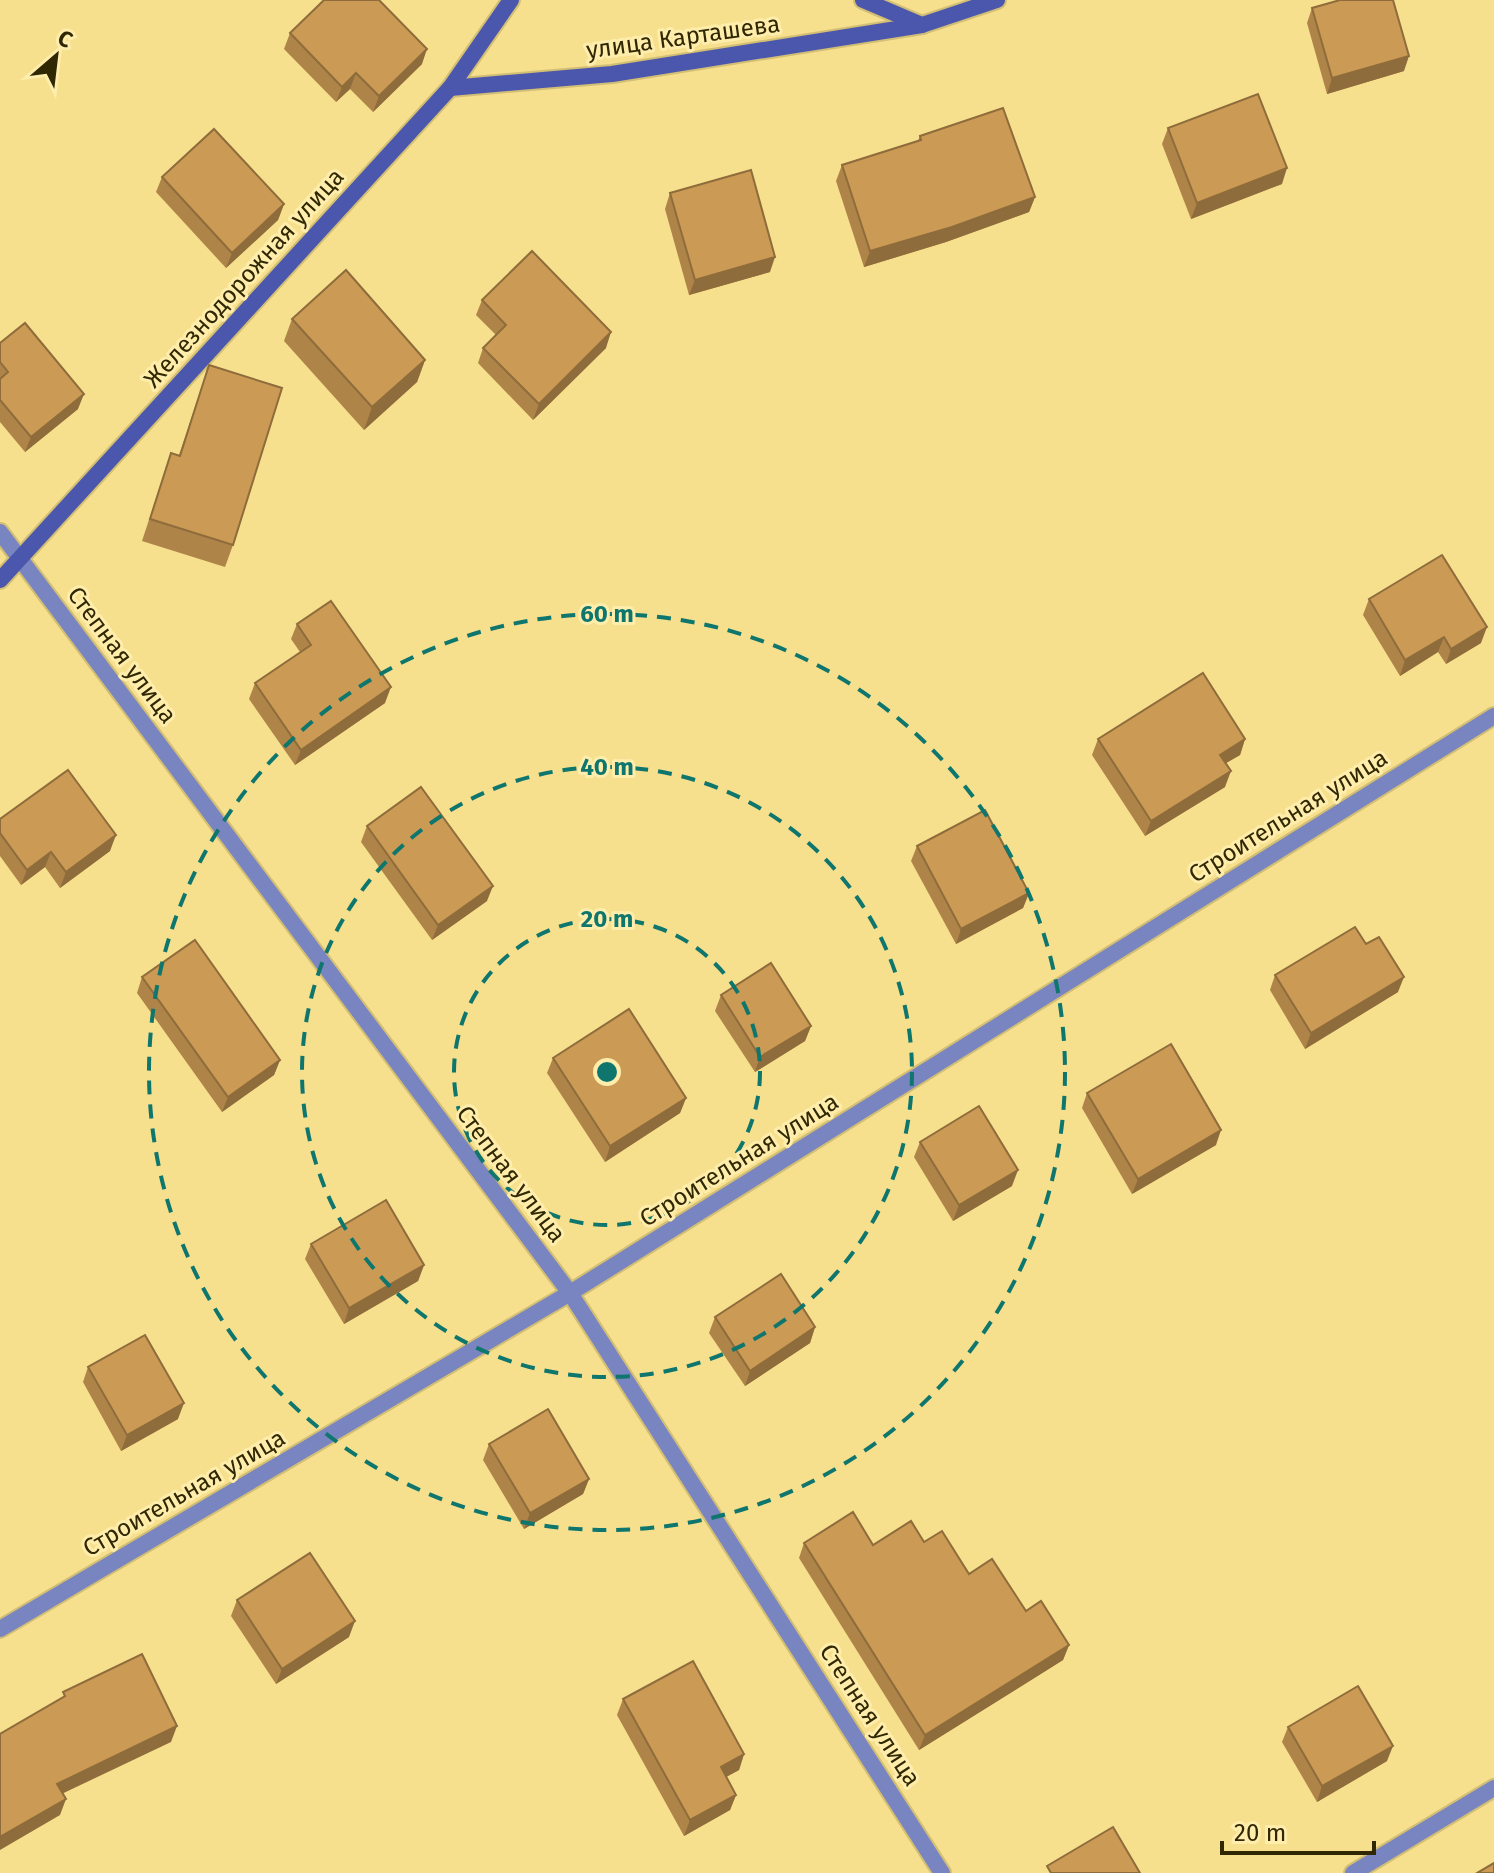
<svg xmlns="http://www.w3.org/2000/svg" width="1494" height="1873" font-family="'Fira Sans',sans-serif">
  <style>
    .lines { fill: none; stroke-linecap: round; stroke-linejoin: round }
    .street-casing { stroke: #d2be74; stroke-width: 20 }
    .secondary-casing { stroke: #d2be74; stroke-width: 20 }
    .street { stroke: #7985c0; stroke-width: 16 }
    .secondary { stroke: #4b57ac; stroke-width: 16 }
    .wall { fill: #af8448 }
    .shaded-wall { fill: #8e6c3b }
    .building { fill: #cb9a54; stroke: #8e6c3b; stroke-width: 2 }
    .ring { fill: none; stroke: #0f766e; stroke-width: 4; stroke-dasharray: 14 10 }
    .labels { text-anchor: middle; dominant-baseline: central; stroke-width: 6; stroke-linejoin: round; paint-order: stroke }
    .street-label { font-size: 24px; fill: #302703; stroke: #ffedac }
    .centre { fill: #0f766e; stroke: #ffedac; stroke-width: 4 }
    .ring-label { font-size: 24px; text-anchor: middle; font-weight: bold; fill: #0f766e; stroke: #ffedac; stroke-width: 6; stroke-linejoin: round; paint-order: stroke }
  </style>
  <rect width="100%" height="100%" fill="#f6df8d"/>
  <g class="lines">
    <!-- street casing -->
    <g class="street-casing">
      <g id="street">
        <polyline points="0,532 570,1293 942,1873"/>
        <polyline points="0,1629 570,1293 1494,716"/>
        <polyline points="1353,1873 1494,1788"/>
      </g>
    </g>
    <!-- secondary casing -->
    <g class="secondary-casing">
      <g id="secondary">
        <polyline points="863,0 922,25 997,0"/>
        <polyline points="450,88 612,74 922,25"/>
        <polyline points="0,580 450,88 511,0"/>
      </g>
    </g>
    <!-- street -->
    <use href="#street" class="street"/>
    <!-- secondary -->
    <use href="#secondary" class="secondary"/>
  </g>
  <!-- wall -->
  <g class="wall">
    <polygon points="1312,8 1404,71 1327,94 1307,23"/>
    <polygon points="290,33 422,64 373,112 350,89 336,102 284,49"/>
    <polygon points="1168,128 1282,184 1191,219 1162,144"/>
    <polygon points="920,136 1035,197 1029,212 946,242 864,267 836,181 842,165 918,141"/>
    <polygon points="162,177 284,204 278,220 226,268 156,192"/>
    <polygon points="670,193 770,272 689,295 665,209"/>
    <polygon points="482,300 606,348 533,420 478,363 483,348 496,335 476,315"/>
    <polygon points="292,319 425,360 417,382 364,430 284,341"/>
    <polygon points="0,343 78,409 25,452 0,422"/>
    <polygon points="209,365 233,545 225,567 142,541 171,453 179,455"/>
    <polygon points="1369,599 1481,643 1446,664 1438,652 1400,676 1363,615"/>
    <polygon points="297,624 385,703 295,765 249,699 255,683 300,652 291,639"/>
    <polygon points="1098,739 1245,739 1240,755 1226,763 1225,787 1145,836 1092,755"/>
    <polygon points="0,819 110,851 60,888 45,867 21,885 0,856"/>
    <polygon points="367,826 487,901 432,940 361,842"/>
    <polygon points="917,846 1029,893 1023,908 956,944 911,861"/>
    <polygon points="1366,944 1398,992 1305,1049 1270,990 1275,975"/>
    <polygon points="142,977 280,1060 274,1075 222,1112 137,993"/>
    <polygon points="721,995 811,1026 805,1041 755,1072 715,1011"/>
    <polygon points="553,1058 686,1098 680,1113 605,1162 547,1073"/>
    <polygon points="1087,1093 1216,1145 1132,1194 1082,1108"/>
    <polygon points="920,1142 1012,1186 953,1221 914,1157"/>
    <polygon points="311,1244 424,1265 418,1281 344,1324 305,1259"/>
    <polygon points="715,1317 815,1327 810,1343 745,1386 709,1333"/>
    <polygon points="88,1367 178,1419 121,1451 83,1382"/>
    <polygon points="489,1444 589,1479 583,1494 524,1529 483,1460"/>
    <polygon points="924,1542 1026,1611 1069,1645 1063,1660 919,1750 799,1558 804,1543 873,1545"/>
    <polygon points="237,1600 349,1637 276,1684 231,1616"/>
    <polygon points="623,1699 744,1754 739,1770 726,1777 736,1795 730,1810 684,1836 617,1715"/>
    <polygon points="1288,1727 1387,1761 1317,1802 1282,1742"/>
  </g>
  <!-- shaded-wall -->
  <g class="shaded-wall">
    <polygon points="427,49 422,64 373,112 379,96"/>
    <polygon points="1409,56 1404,71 1327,94 1332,78"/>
    <polygon points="356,73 350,89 336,102 342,87"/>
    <polygon points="1287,168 1282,184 1191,219 1197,203"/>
    <polygon points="1035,197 1029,212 946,242 864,267 870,251"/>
    <polygon points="284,204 278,220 226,268 232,253"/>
    <polygon points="775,257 770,272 689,295 695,280"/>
    <polygon points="611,332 606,348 533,420 539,404"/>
    <polygon points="425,360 417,382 364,430 372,407"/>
    <polygon points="84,394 78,409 25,452 31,437"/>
    <polygon points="1487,627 1481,643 1446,664 1451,649"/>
    <polygon points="1444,637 1438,652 1400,676 1405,660"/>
    <polygon points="391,687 385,703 295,765 301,750"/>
    <polygon points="1245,739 1240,755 1214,770 1220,755"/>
    <polygon points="1231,771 1225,787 1145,836 1151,821"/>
    <polygon points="116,835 110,851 60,888 66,872"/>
    <polygon points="51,852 45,867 21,885 27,870"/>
    <polygon points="493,886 487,901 432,940 438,925"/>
    <polygon points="1029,893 1023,908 956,944 961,929"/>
    <polygon points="1404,977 1398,992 1305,1049 1311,1033"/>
    <polygon points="811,1026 805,1041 755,1072 760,1057"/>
    <polygon points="280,1060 274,1075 222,1112 228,1097"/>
    <polygon points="686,1098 680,1113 605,1162 610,1146"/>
    <polygon points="1221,1130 1216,1145 1132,1194 1138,1179"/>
    <polygon points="1018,1170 1012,1186 953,1221 959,1205"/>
    <polygon points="424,1265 418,1281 344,1324 349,1308"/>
    <polygon points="815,1327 810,1343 745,1386 750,1371"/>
    <polygon points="184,1403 178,1419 121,1451 127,1435"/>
    <polygon points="589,1479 583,1494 524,1529 530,1513"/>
    <polygon points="355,1621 349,1637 276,1684 282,1669"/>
    <polygon points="1069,1645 1063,1660 919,1750 925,1735"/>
    <polygon points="177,1726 171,1742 51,1799 57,1784"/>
    <polygon points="1393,1746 1387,1761 1317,1802 1322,1786"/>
    <polygon points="744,1754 739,1770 715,1783 721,1767"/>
    <polygon points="736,1795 730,1810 684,1836 690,1820"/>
    <polygon points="66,1799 60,1815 0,1850 0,1837"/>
  </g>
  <!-- building -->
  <g class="building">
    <polygon points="324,0 379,0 427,49 379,96 356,73 342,87 290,33"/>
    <polygon points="1340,0 1393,0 1409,56 1332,78 1312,8"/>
    <polygon points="1258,94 1287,168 1197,203 1168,128"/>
    <polygon points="1003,108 1035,197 952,227 870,251 842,165 921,140 920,136"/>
    <polygon points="214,129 284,204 232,253 162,177"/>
    <polygon points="751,170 775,257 695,280 670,193"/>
    <polygon points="532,251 611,332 539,404 483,348 506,325 482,300"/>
    <polygon points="346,270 425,360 372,407 292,319"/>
    <polygon points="25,323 84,394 31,437 0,400 0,379 8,372 0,362 0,343"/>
    <polygon points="209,365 282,388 233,545 150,519 171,453 180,456"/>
    <polygon points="1442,555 1487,627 1451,649 1444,637 1405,660 1369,599"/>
    <polygon points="331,601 391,687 301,750 255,683 311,645 297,624"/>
    <polygon points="1203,673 1245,739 1220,755 1231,771 1151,821 1098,739"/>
    <polygon points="68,770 116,835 66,872 51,852 27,870 0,833 0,819"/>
    <polygon points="421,787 493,886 438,925 367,826"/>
    <polygon points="985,810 1029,893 961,929 917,846"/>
    <polygon points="1355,927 1366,944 1379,937 1404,977 1311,1033 1275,975"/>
    <polygon points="195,940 280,1060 228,1097 142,977"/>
    <polygon points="771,963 811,1026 760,1057 721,995"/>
    <polygon points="629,1009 686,1098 610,1146 553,1058"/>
    <polygon points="1171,1044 1221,1130 1138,1179 1087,1093"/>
    <polygon points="979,1106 1018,1170 959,1205 920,1142"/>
    <polygon points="386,1200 424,1265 349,1308 311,1244"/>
    <polygon points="781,1274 815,1327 750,1371 715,1317"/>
    <polygon points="145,1335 184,1403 127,1435 88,1367"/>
    <polygon points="548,1409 589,1479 530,1513 489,1444"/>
    <polygon points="853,1512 873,1545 911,1521 924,1542 942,1531 969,1574 992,1559 1026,1611 1041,1601 1069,1645 925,1735 804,1543"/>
    <polygon points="310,1553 355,1621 282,1669 237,1600"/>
    <polygon points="142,1654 177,1726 57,1784 66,1799 0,1837 0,1734 65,1696 63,1692"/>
    <polygon points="693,1661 744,1754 721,1767 736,1795 690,1820 623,1699"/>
    <polygon points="1358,1686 1393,1746 1322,1786 1288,1727"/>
    <polygon points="1113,1827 1140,1873 1051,1873 1047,1866"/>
    <polygon points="1494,1863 1494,1873 1477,1873"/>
  </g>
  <!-- distance rings -->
  <g class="ring">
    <circle cx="607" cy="1072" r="153"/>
    <circle cx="607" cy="1072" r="305"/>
    <circle cx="607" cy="1072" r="458"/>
  </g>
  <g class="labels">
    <!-- street labels -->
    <g class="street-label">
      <text transform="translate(683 37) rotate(-8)">улица Карташева</text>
      <text transform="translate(244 278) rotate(-48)">Железнодорожная улица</text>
      <text transform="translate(122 655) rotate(53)">Степная улица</text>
      <text transform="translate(1288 816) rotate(-32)">Строительная улица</text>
      <text transform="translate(739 1160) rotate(-32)">Строительная улица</text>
      <text transform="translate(511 1174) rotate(53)">Степная улица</text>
      <text transform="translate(184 1493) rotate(-30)">Строительная улица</text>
      <text transform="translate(870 1715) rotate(57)">Степная улица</text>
    </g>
  </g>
  <circle cx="607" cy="1072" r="12" class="centre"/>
  <g class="ring-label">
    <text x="607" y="622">60 m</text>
    <text x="607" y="775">40 m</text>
    <text x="607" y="927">20 m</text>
  </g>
  <!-- north arrow -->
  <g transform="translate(56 56) rotate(28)" stroke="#ffedac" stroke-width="6" paint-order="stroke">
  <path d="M0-6L14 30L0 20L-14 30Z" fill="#302703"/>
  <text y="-12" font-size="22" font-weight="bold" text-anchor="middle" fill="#302703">С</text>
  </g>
  <!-- scale -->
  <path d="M1222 1841v12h152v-12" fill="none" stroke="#302703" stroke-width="4"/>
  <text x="1234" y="1841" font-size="24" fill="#302703" stroke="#ffedac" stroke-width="6" paint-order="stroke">20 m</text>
</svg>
